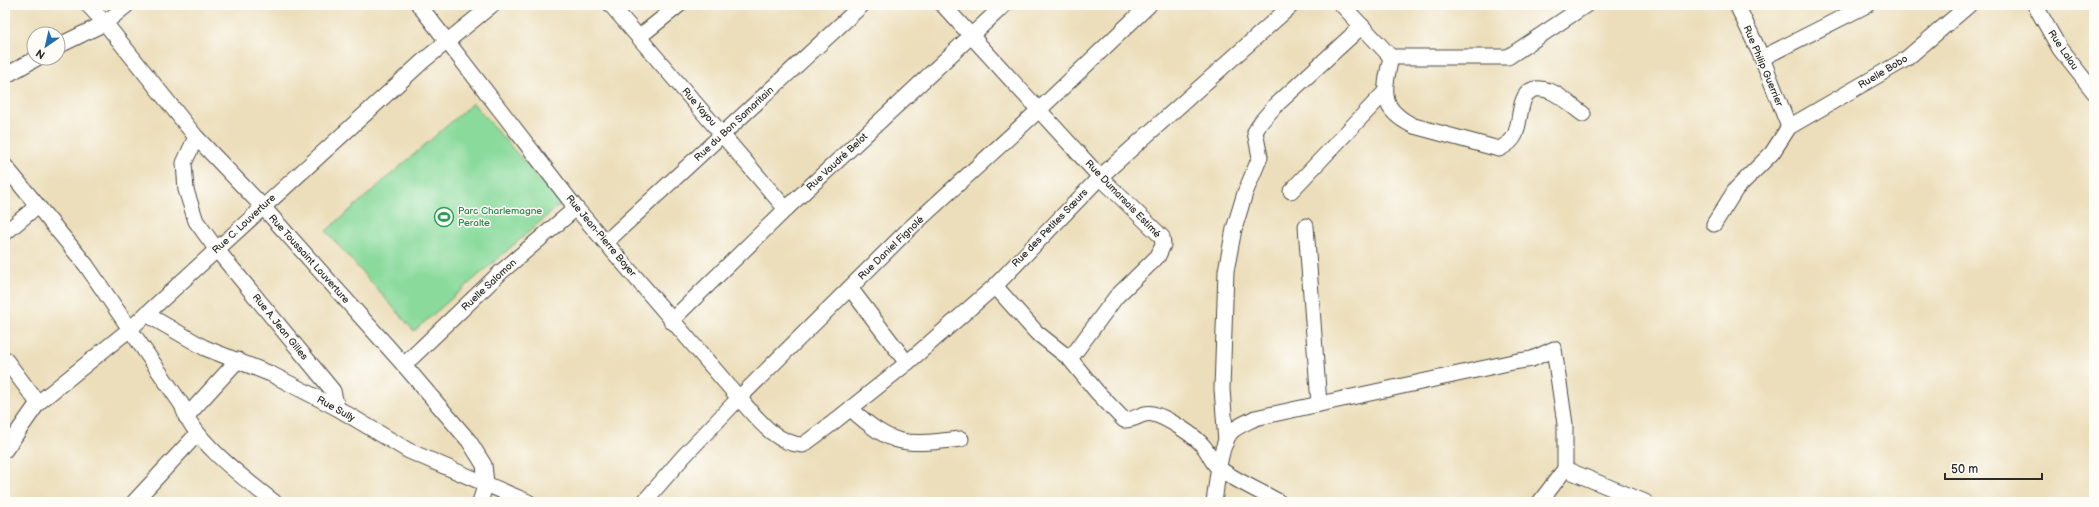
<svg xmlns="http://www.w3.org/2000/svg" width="2099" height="507" font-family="'Balsamiq Sans',sans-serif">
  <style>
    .grass { fill: #89da9b; stroke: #5a8263 }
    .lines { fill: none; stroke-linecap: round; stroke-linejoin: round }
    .street-casing { stroke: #484640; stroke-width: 17 }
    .street { stroke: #fff; stroke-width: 15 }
    .labels { text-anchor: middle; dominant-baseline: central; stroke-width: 3; stroke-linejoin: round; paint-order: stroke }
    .street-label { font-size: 10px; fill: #2b2b2b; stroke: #fdfcf7 }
    .leisure-label { font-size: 10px; fill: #27864d; stroke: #fdfcf7; text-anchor: start }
  </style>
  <rect width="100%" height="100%" fill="#fdfcf7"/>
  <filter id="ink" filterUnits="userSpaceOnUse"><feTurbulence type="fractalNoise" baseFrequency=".025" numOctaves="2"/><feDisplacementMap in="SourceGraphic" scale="8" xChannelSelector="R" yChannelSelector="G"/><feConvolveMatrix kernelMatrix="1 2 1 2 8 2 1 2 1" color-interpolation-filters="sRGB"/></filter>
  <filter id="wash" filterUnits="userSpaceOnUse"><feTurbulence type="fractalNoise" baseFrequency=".012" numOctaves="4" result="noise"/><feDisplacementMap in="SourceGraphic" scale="16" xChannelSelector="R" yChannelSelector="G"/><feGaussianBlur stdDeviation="0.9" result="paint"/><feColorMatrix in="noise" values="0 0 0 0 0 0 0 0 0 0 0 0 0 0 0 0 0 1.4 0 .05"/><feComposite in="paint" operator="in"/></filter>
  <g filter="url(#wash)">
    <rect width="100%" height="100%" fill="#ecdeba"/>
    <!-- grass -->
    <polygon class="grass" points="473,103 561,204 414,331 326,231"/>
  </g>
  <g filter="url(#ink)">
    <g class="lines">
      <!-- street casing -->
      <g class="street-casing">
        <g id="street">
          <polyline points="88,5 105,23 196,137 263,207 404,365 469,441 484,465 486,483 480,502"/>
          <path d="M419 5 576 208 739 398C756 417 775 444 803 445L830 425 907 363 995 286 1100 177 1292 5"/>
          <polyline points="611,5 786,209"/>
          <path d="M943 5 1100 177 1162 237 1163 245 1158 256 1116 297 1070 359 1097 392 1124 420C1135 421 1142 411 1153 414 1166 417 1196 436 1204 447 1210 454 1212 464 1220 469 1238 482 1260 491 1279 502"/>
          <polyline points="1342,5 1391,57 1508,57 1586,5"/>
          <polyline points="1737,5 1762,58 1789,127"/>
          <polyline points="2035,5 2060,49 2094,92"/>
          <polyline points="639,37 679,5"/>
          <polyline points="58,46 105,23 127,5"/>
          <path d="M1391 57C1384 91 1378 109 1414 126L1499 149C1505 146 1512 142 1515 135 1523 117 1516 79 1550 91 1562 96 1573 107 1583 114"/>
          <polyline points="1762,58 1867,5"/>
          <polyline points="5,76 37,58"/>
          <polyline points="196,137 184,163 186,190 196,221 217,250 333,391 337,408"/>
          <path d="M5 166 86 265 182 405C192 440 245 479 274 502"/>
          <polyline points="1291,191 1385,92"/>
          <polyline points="1714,224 1736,189 1772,153 1789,127 1906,59 1969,5"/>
          <polyline points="1306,226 1319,404"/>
          <polyline points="5,233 37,206"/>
          <polyline points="606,242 862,5"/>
          <polyline points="995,286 1036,332 1070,359"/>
          <polyline points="850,288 907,363"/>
          <polyline points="146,314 205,348 271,374 337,408 409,451 528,502"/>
          <polyline points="671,321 786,209 1004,5"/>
          <polyline points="5,359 38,403"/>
          <polyline points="404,365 501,272 576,208"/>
          <path d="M851 409C894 448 905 445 961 439"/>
          <polyline points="186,417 238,360"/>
          <polyline points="1226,442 1222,389 1226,271 1234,229 1245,193 1260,157 1255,132 1261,122 1274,107 1362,26"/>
          <polyline points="5,450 38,403 130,329 423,61 492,5"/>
          <polyline points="134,502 197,434"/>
          <polyline points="644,502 683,457 739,398 908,230 1040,109 1149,5"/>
          <path d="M1214 502C1217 484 1219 446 1231 432 1237 426 1248 422 1255 418L1513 362 1532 359 1554 349 1565 424V469L1645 502"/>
          <polyline points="1540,502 1565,469"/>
        </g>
      </g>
      <!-- street -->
      <use href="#street" class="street"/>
    </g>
  </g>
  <!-- icons -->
  <defs>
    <g id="stadium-ring" transform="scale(1)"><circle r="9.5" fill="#fdfcf7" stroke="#2e9e5b" stroke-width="1.5"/><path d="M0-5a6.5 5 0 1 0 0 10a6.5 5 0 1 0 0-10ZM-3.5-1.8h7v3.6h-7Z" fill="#2e9e5b"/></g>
  </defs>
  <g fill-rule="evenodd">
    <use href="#stadium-ring" x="444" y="217"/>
  </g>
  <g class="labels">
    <!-- street labels -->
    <g class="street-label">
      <text transform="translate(2063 50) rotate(56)">Rue Lalau</text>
      <text transform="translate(1763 66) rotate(67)">Rue Philip Guerrier</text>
      <text transform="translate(1883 72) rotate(-31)">Ruelle Bobo</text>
      <text transform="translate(699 107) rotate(49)">Rue Yayou</text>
      <text transform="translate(734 124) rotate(-43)">Rue du Bon Samaritain</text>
      <text transform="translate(837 162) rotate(-43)">Rue Vaudré Belot</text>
      <text transform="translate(1123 199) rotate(46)">Rue Dumarsais Estimé</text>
      <text transform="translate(244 224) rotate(-43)">Rue C. Louverture</text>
      <text transform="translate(1050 228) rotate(-46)">Rue des Petites Sœurs</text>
      <text transform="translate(601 236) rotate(50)">Rue Jean-Pierre Boyer</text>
      <text transform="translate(891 248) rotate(-44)">Rue Daniel Fignolé</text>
      <text transform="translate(309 259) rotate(48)">Rue Toussaint Louverture</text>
      <text transform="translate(489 285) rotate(-43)">Ruelle Salomon</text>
      <text transform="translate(280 327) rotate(51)">Rue A. Jean Gilles</text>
      <text transform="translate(336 409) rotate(29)">Rue Sully</text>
    </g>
    <!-- leisure labels -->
    <g class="leisure-label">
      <text x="458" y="211">Parc Charlemagne<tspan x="458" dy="12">Peralte</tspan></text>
    </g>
  </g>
  <!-- margin -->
  <rect width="2099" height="507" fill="none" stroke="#fdfcf7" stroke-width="20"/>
  <!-- north arrow -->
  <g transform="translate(46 46) rotate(214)"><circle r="19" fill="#fdfcf7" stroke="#a9a8a5"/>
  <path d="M0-3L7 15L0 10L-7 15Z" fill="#1f6fb2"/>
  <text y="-6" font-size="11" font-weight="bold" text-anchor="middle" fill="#2b2b2b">N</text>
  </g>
  <!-- scale -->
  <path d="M1945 473v6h97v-6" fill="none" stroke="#2b2b2b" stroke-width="2"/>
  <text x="1951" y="473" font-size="12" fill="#2b2b2b" stroke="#fdfcf7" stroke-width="3" paint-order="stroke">50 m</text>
</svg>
